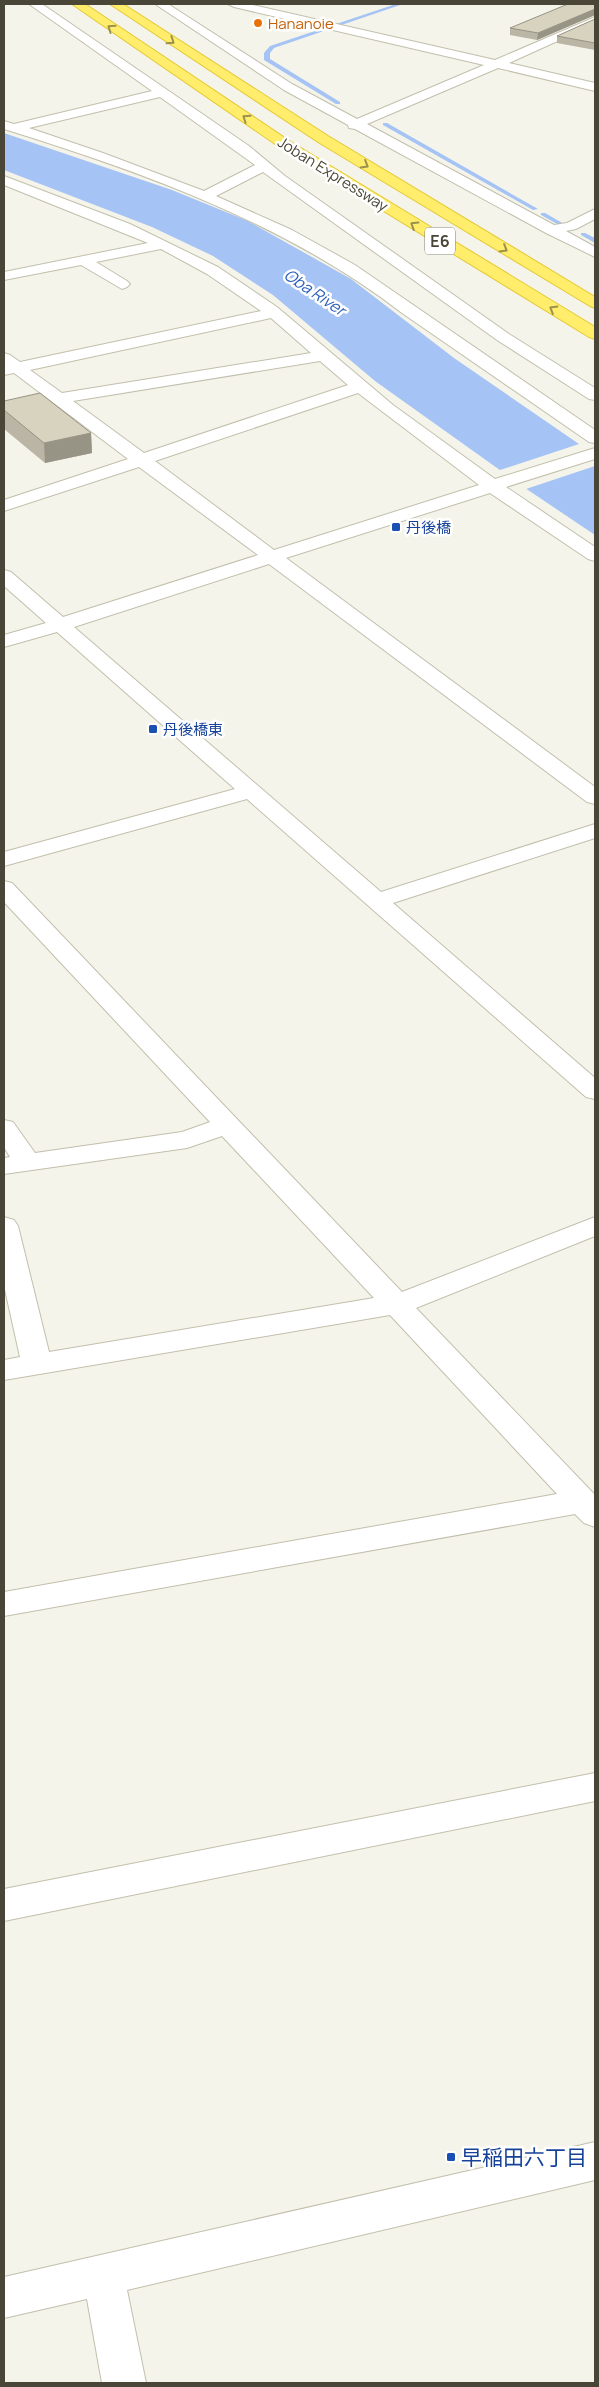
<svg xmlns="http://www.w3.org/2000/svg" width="599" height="2387" font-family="Manrope,'Noto Sans JP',sans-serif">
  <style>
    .water { fill: #a5c3f4 }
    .pier { fill: #f5f4ea }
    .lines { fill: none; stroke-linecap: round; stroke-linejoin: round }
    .stream { fill: #a5c3f4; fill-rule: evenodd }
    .minor-casing { stroke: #c2bfac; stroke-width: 2 }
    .highway-casing { stroke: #e4c835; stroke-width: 2 }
    .minor { fill: #fff; fill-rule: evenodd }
    .highway { fill: #ffed6b; fill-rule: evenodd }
    .wall { fill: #bab5a4 }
    .shaded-wall { fill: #979486 }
    .building { fill: #d8d3bf; stroke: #979486 }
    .oneway { stroke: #9b914e }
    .food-dot { fill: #e8710a; stroke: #fff; stroke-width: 2 }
    .transit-dot { fill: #1a4fb4; stroke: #fff; stroke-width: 2 }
    .labels { text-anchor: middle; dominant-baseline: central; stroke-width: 5; stroke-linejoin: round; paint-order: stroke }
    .far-food-label { font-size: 15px; fill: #c56008; stroke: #fff; text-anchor: start }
    .far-street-label { font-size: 15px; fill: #4a4637; stroke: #fff }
    .far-transit-label { font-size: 15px; fill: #164399; stroke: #fff; text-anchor: start }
    .shield { fill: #fff; stroke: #807e73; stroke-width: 1 }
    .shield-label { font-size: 16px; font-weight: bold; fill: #4a4637 }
    .far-water-label { font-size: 16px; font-style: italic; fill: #2b60bb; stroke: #fff }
    .near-transit-label { font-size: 21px; fill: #164399; stroke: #fff; text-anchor: start }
  </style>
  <rect width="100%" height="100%" fill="#f5f4ea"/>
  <!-- water -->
  <polygon class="water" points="4,133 172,190 248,221 351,279 454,358 595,455 595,535 528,490 375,381 273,295 213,256 152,227 4,170"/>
  <!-- pier -->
  <polygon class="pier" points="582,443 595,452 595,466 523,490 497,471"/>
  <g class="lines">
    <!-- stream -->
    <g class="stream">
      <polygon points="396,4 403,4 274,48 270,53 270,59 340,102 340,104 336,104 264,60 264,53 270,46"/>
      <polygon points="383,123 387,123 538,209 533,210 383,125"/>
      <polygon points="541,213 545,213 564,224 559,225 541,215"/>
      <polygon points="581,233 585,233 595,238 595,243 581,235"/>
    </g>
    <!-- minor casing -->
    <g class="minor-casing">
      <g id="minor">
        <path d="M29 4H42L249 146 285 176 509 334 595 388V400L589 399 497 340 263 172 216 196 292 230 355 265 595 430V443L589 442 402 313C287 224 143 172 4 129V121L14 124 152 91ZM160 97 255 165 204 191 103 153 29 128Z"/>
        <polygon points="155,4 168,4 292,84 357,119 484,65 234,7 228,4 248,4 495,60 595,17 595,24 509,63 595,83 595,91 498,68 367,124 554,225 567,223 595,209 595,219 576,229 566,231 595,247 595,257 546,233 355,129 349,128 348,125 284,90"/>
        <path d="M4 176 130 224 218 267 277 307 393 405 495 479 595 448V459L506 487 595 547V561L588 559 490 493 286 558 595 787V804L587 802 269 564 74 627 381 892 595 824V838L393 903 595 1078V1099L586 1097 247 799 4 866V852L235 789 57 632 4 647V635L46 623 4 586V570L11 572 63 617 258 555 139 467 4 511V500L128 459 14 373 4 375V353L10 355 20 362 261 311 207 274 161 249 96 262 127 281 130 284 127 287 122 289 81 265 4 280V272L148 243 4 185ZM271 318 311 353 62 393 30 370ZM320 361 348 385 144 453 73 401ZM358 393 479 485 274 550 155 461Z"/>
        <polygon points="4,881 12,883 402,1292 595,1217 595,1236 416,1308 595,1495 595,1527 584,1523 575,1514 4,1616 4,1592 557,1494 390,1315 4,1380 4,1360 20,1357 4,1285 4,1217 14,1220 18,1226 49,1352 374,1298 222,1136 187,1148 4,1174 4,1158 10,1157 4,1147 4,1120 13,1122 35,1153 182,1132 210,1122 4,902"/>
        <polygon points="595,1773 595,1801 4,1921 4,1889"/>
        <polygon points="595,2142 595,2180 127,2290 146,2383 102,2383 87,2299 4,2318 4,2277"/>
      </g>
    </g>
    <!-- highway casing -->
    <g class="highway-casing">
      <g id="highway">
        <polygon points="72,4 85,4 291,142 595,327 595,339 589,337 281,148"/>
        <polygon points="110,4 123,4 328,136 595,297 595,308 590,306 318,142"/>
      </g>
    </g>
    <!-- minor -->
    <use href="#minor" class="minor"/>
    <!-- highway -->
    <use href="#highway" class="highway"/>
  </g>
  <!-- wall -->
  <g class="wall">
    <polygon points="595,4 595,15 537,40 510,35 510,28"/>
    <polygon points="595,19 595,50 557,43 557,36"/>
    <polygon points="4,401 91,433 92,453 45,463 4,429"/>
  </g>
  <!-- shaded-wall -->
  <g class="shaded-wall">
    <polygon points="595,9 595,15 537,40 538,33"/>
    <polygon points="91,433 92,453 45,463 44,443"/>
  </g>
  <!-- building -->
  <g class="building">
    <polygon points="568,4 595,4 595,9 538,33 510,28"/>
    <polygon points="595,19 595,43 557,36"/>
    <polygon points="40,393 91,433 44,443 4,410 4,401"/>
  </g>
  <!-- one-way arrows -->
  <defs><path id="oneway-chevron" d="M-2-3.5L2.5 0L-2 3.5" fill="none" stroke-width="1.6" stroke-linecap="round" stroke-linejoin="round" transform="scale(1.25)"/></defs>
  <g class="oneway">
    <use href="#oneway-chevron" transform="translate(111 28) rotate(-145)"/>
    <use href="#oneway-chevron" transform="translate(171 41) rotate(34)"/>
    <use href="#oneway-chevron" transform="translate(246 118) rotate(-146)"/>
    <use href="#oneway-chevron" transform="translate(365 165) rotate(31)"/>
    <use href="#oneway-chevron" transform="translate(414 225) rotate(-148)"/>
    <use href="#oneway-chevron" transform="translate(504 249) rotate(31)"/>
    <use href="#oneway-chevron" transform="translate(553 309) rotate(-149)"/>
  </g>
  <!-- markers -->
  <circle class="food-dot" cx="258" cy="23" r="5"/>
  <g class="transit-dot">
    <rect x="391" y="522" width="10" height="10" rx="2.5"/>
    <rect x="148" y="724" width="10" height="10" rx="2.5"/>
    <rect x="446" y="2152" width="10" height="10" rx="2.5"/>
  </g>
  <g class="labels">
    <!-- far-food labels -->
    <g class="far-food-label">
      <text x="268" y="23">Hananoie</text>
    </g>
    <!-- far-street labels -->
    <g class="far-street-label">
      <text transform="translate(333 174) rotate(32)">Joban Expressway</text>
    </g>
    <!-- far-transit labels -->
    <g class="far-transit-label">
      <text x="406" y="527">丹後橋</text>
      <text x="163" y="729">丹後橋東</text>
    </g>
    <!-- shield labels -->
    <rect class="shield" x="425" y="227.5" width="30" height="27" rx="4"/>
    <g class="shield-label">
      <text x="440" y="241">E6</text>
    </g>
    <!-- far-water labels -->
    <g class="far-water-label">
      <text transform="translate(315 292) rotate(34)">Oba River</text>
    </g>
    <!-- near-transit labels -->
    <g class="near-transit-label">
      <text x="461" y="2157">早稲田六丁目</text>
    </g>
  </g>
  <!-- border -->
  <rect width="599" height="2387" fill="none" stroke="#4a4637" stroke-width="10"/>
</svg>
